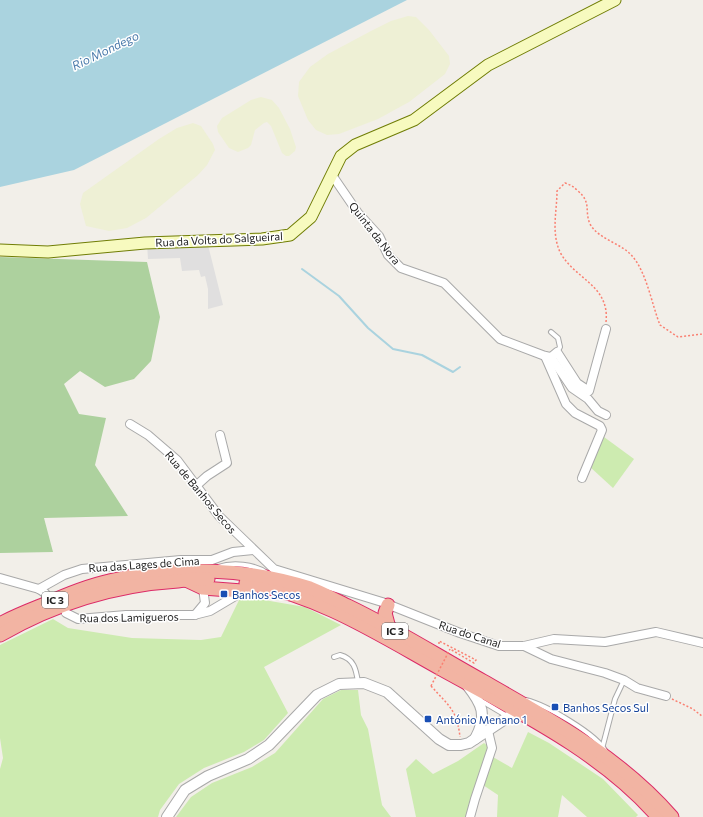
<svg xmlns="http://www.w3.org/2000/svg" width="703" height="817" font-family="Commissioner,sans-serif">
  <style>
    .residential { fill: #e0dfdf }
    .farmland { fill: #eef0d5 }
    .grass { fill: #cdebb0 }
    .forest { fill: #add19e }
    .water { fill: #aad3df }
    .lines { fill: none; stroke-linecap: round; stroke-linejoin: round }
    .stream { stroke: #aad3df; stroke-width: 2 }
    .service-casing { stroke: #a9a9a9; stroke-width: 6 }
    .minor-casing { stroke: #a9a9a9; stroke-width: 10 }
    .tertiary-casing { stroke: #a9a9a9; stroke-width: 12 }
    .secondary-casing { stroke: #707d05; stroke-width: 13 }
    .trunk-casing { stroke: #dc2a67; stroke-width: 15 }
    .path { stroke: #fa8072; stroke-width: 1.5; stroke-dasharray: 2 2; stroke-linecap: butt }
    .service { stroke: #fff; stroke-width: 4 }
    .minor { stroke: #fff; stroke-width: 8 }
    .tertiary { stroke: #fff; stroke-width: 10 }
    .secondary { stroke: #f7fabf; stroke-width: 11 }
    .trunk { stroke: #f2b4a3; stroke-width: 13 }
    .path-bridge { stroke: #fa8072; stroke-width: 1.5; stroke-dasharray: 2 2; stroke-linecap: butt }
    .transit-dot { fill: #1a4fb4; stroke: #fff; stroke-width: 1.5 }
    .labels { text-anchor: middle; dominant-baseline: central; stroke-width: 3; stroke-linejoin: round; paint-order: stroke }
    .shield { fill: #fff; stroke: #646464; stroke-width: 1 }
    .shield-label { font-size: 10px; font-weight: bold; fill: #222 }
    .street-label { font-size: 11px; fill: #222; stroke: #fff }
    .transit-label { font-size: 11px; fill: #164399; stroke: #fff; text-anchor: start }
    .water-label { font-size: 12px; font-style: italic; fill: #4a7aab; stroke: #fff }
  </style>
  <rect width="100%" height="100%" fill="#f2efe9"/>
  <!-- residential -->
  <polygon class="residential" points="207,241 223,305 208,309 208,289 205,276 201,277 199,270 182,271 180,258 148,259 147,243"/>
  <!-- farmland -->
  <g class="farmland">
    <polygon points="408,16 416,17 429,30 449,56 450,64 445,74 409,102 378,119 339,134 327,135 316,130 308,120 298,96 299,82 310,67 328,54 371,31 391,21"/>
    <polygon points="261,97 272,100 279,108 290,129 296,147 295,151 289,156 286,156 282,153 271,126 267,122 264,123 255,130 251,145 248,148 238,152 229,148 218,132 217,126 222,118 251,100"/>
    <polygon points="193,123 201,126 213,144 215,150 207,165 198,175 146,218 127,228 109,231 86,226 80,204 83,193 159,139 177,128"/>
  </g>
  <!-- grass -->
  <g class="grass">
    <polygon points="604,437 634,459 613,488 589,466"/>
    <polygon points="241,596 305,607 341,625 264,667 288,713 264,740 244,752 204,768 179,784 160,810 158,817 0,817 0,769 3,758 0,738 0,645 53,619 68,628 132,638 201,640 221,637"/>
    <polygon points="341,690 358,690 361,715 368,729 382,805 391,817 176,817 191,797 212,783 252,767 275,753 323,699"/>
    <polygon points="528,732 549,743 603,779 638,815 636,817 587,817 562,795 558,817 497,817 498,795 483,785 493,757 512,768"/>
    <polygon points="484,743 490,748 467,817 416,817 406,769 416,759 433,774 458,761"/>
  </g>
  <!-- forest -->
  <polygon class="forest" points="0,257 147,262 160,317 151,361 134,379 105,387 80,371 64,384 79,414 106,418 95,465 128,516 44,518 53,552 0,553"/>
  <!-- water -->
  <polygon class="water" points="0,0 407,0 74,170 0,187"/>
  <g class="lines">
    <!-- stream -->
    <polyline class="stream" points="302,269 339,296 368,328 393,349 422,355 453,372 460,367"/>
    <!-- service casing -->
    <g class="service-casing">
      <g id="service">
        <polyline points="551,332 558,338 560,347 557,352"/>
        <path d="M218 567C233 562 254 564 267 573"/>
        <path d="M334 657 340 655C354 659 356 669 358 682"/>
        <polyline points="480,700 507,716"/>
        <path d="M526 700C546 705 597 734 606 752"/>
        <polyline points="603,745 615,699 624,680"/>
      </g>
    </g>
    <!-- minor casing -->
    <g class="minor-casing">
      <g id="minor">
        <polyline points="332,175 358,213 379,236 388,255 401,268 444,283 500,339 545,356 551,357 557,352 577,383 589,391 606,329"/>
        <polyline points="545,356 566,404 575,413 600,426 602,430 582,478"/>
        <polyline points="551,357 572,388 588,399 598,411 606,415"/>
        <polyline points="130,424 148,435 177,460 219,516 274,569 382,602 460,633 499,646 524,646 554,639 605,642 656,632 703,643"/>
        <polyline points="197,485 207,476 227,463 220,435"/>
        <polyline points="0,578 39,589 45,593"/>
        <polyline points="39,589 64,575 82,569 181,560 212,560 233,552 253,550"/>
        <polyline points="66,613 78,619 126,615 194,615 210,611 242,592"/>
        <polyline points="195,615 205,603 203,588"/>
        <polyline points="524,646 551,659 605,673 624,680 637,688 666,696"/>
        <polyline points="470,817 475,799 492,748 488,731"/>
      </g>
    </g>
    <!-- tertiary casing -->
    <g class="tertiary-casing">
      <g id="tertiary">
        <path d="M467 685C482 704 488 715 475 739"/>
        <polyline points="167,817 185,790 208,776 248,759 269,745 317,695 339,684 364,683 387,692 439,739 449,745 461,745 469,743 508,717 525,716"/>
      </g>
    </g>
    <!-- secondary casing -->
    <g class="secondary-casing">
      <polyline id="secondary" points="0,250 48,252 145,243 262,239 290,235 311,217 341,156 355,145 414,120 488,65 615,0"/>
    </g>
    <!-- trunk casing -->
    <g class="trunk-casing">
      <g id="trunk">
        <polyline points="186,580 203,588 242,591 255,585"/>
        <path d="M246 583C318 595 378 634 441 669 515 710 602 752 658 817"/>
        <polyline points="388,605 385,613 389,628"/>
        <path d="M0 624C14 616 30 610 45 604 65 595 87 586 109 581 172 565 248 568 310 588 323 593 335 600 348 606 394 628 438 656 483 681 551 720 620 757 672 817"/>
        <path d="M0 635C54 604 115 585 178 581 188 580 198 578 208 579"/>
      </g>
    </g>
    <!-- path -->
    <g class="path">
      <path d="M606 322C610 285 574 279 560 252 551 232 557 211 557 191L565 183C571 185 574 187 578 191 592 203 584 210 590 224 599 240 622 243 633 257 647 274 652 305 660 325L678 337 703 334"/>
      <polyline points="439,644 439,641 476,660 474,663 450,649"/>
      <path d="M431 686C449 706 457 710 460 737"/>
      <polyline points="672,699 693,709 703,717"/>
    </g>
    <!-- service -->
    <use href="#service" class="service"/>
    <!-- minor -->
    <use href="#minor" class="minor"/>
    <!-- tertiary -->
    <use href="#tertiary" class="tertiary"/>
    <!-- secondary -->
    <use href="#secondary" class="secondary"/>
    <!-- trunk -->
    <use href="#trunk" class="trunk"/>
    <!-- path-bridge -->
    <polyline class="path-bridge" points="431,686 450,649"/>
  </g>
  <!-- markers -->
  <g class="transit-dot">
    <rect x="220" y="590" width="8" height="8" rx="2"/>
    <rect x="551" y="703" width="8" height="8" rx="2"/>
    <rect x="424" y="715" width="8" height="8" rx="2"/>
  </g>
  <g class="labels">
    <!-- shield labels -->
    <g class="shield">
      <rect x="42" y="592" width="26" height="16" rx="3"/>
      <rect x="382" y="623" width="26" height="16" rx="3"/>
    </g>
    <g class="shield-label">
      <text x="55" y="600">IC 3</text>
      <text x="395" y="631">IC 3</text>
    </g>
    <!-- street labels -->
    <g class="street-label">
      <text transform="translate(375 233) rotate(52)">Quinta da Nora</text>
      <text transform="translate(219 239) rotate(-3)">Rua da Volta do Salgueiral</text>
      <text transform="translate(201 492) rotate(50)">Rua de Banhos Secos</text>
      <text transform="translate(144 564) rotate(-4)">Rua das Lages de Cima</text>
      <text transform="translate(129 617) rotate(-1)">Rua dos Lamigueros</text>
      <text transform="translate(470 634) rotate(18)">Rua do Canal</text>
    </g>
    <!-- transit labels -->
    <g class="transit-label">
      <text x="232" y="594">Banhos Secos</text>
      <text x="563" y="707">Banhos Secos Sul</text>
      <text x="436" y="719">António Menano 1</text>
    </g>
    <!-- water labels -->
    <g class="water-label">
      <text transform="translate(105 50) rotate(-26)">Rio Mondego</text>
    </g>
  </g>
</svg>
